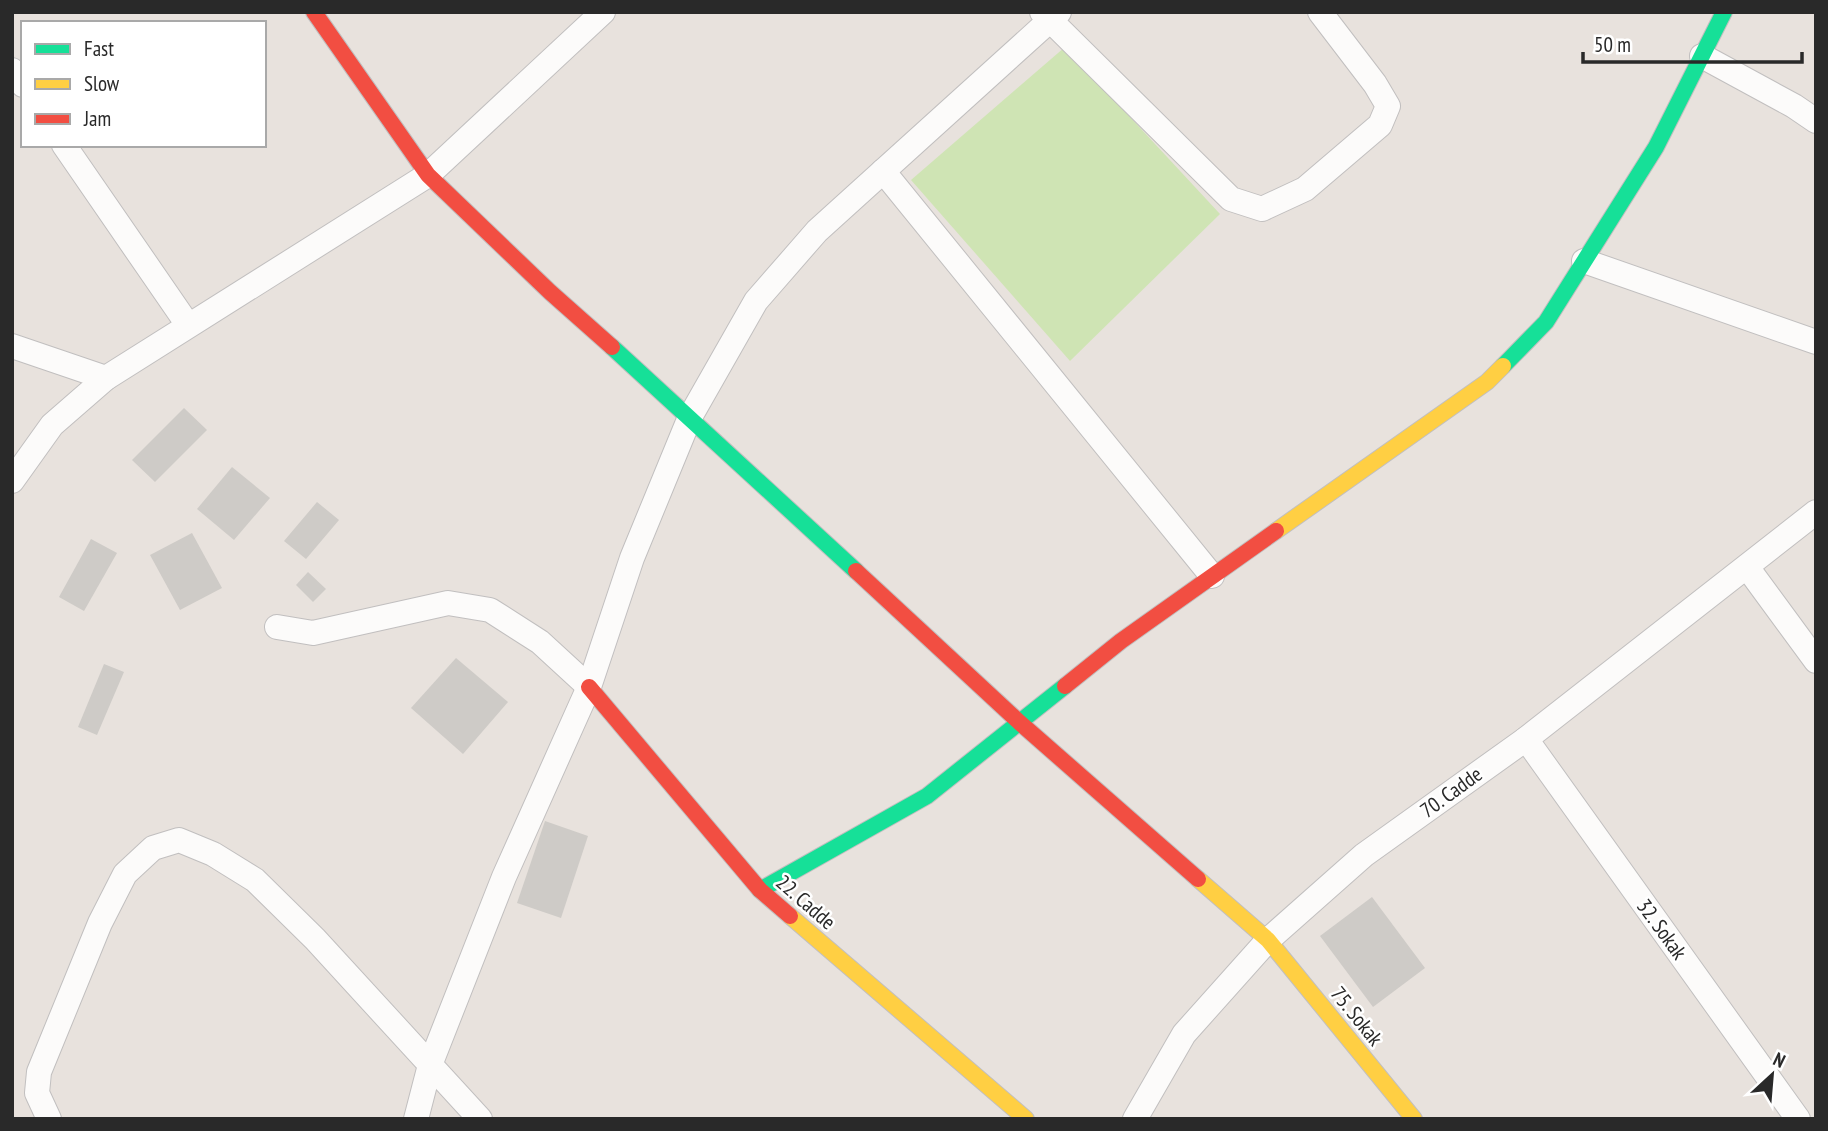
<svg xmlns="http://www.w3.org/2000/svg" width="1828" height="1131" font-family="'PT Sans Narrow',sans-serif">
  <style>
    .green { fill: #cfe4b4 }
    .building { fill: #cecbc7 }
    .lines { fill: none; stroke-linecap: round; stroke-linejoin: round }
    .street-casing { stroke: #c1bfbf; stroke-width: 26 }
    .fast-casing { stroke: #c1bfbf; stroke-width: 18 }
    .slow-casing { stroke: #c1bfbf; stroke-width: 18 }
    .jam-casing { stroke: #c1bfbf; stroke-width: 18 }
    .street { stroke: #fcfbfa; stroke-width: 24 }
    .fast { stroke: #16e098; stroke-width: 16 }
    .slow { stroke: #ffcf43; stroke-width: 16 }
    .jam { stroke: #f24e42; stroke-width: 16 }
    .labels { text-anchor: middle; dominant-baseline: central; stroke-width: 5; stroke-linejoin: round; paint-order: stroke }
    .street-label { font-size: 21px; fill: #292929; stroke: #fff }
  </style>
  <rect width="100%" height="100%" fill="#e8e2dd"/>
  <!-- green -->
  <polygon class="green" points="1065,47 1220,214 1070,361 911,180"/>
  <!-- building -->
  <g class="building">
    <polygon points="184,408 207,430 155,482 132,460"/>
    <polygon points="232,467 270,498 234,540 197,509"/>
    <polygon points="317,502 339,520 306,559 284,541"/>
    <polygon points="192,533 222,588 180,610 150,555"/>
    <polygon points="91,539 117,553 84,611 59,597"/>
    <polygon points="308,572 326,589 313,602 296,585"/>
    <polygon points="456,658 508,702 463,754 411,708"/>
    <polygon points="104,664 124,672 97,735 78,727"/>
    <polygon points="545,821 588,836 561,918 517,903"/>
    <polygon points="1372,897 1425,968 1373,1007 1320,936"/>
  </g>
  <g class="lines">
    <!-- street casing -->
    <g class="street-casing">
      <g id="street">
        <polyline points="1042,12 1231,199 1262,209 1305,189 1380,125 1388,106 1375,84 1320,12"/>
        <polyline points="1702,56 1794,106 1816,121"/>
        <polyline points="12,70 23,85"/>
        <polyline points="64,145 188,325"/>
        <polyline points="883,171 1212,576"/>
        <polyline points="1584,261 1816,342"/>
        <polyline points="12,346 106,378"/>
        <polyline points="12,481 52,425 106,378 428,175 603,12"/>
        <polyline points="1747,567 1816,661"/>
        <polyline points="277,627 313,633 448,603 490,610 540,642 589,687"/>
        <polyline points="1526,739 1798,1119"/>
        <polyline points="49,1119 37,1093 39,1072 100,923 125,874 153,848 179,840 213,854 255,880 315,939 480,1119"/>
        <polyline points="416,1119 430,1065 504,877 589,687 632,558 690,417 756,301 817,231 1059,12"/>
        <polyline points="1135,1119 1184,1034 1268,940 1364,855 1526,739 1816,512"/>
      </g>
    </g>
    <!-- fast casing -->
    <g class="fast-casing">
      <g id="fast">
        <polyline points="612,347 856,571"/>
        <polyline points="1503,366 1546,322 1656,147 1724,12"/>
        <polyline points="760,890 927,796 1065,686"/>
      </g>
    </g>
    <!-- slow casing -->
    <g class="slow-casing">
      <g id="slow">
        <polyline points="1276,531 1487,382 1503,366"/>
        <polyline points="1198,879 1268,940 1414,1119"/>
        <polyline points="790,916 1026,1119"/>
      </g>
    </g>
    <!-- jam casing -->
    <g class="jam-casing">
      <g id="jam">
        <polyline points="314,12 428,175 550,292 612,347"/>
        <polyline points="856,571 1019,722 1198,879"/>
        <polyline points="1065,686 1121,641 1276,531"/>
        <polyline points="589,687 760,890 790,916"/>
      </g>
    </g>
    <!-- street -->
    <use href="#street" class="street"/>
    <!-- fast -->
    <use href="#fast" class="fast"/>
    <!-- slow -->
    <use href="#slow" class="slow"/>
    <!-- jam -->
    <use href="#jam" class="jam"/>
  </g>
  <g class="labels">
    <!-- street labels -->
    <g class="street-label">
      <text transform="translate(1451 792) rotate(-36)">70. Cadde</text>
      <text transform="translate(806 902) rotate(41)">22. Cadde</text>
      <text transform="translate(1662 929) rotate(54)">32. Sokak</text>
      <text transform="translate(1357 1016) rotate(51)">75. Sokak</text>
    </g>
  </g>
  <!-- border -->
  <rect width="1828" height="1131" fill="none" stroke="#292929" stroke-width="28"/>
  <!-- legend -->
  <rect x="21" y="21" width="245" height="126" fill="#ffffff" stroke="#a9a9a9" stroke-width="2"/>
  <rect x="35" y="44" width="35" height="10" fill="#16e098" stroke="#a9a9a9" stroke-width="2"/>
  <text x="84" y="56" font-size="21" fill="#292929">Fast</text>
  <rect x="35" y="79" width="35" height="10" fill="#ffcf43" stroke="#a9a9a9" stroke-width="2"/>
  <text x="84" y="91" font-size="21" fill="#292929">Slow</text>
  <rect x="35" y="114" width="35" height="10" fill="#f24e42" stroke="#a9a9a9" stroke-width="2"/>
  <text x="84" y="126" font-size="21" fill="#292929">Jam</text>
  <!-- north arrow -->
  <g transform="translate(1772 1075) rotate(26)" stroke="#ffffff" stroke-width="5" paint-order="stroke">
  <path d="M0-5L12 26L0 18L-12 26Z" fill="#292929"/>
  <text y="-10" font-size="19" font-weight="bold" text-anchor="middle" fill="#292929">N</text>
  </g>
  <!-- scale -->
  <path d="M1583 52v10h219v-10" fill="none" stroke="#292929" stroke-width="3.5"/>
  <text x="1594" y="52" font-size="21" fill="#292929" stroke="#ffffff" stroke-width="5" paint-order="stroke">50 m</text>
</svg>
